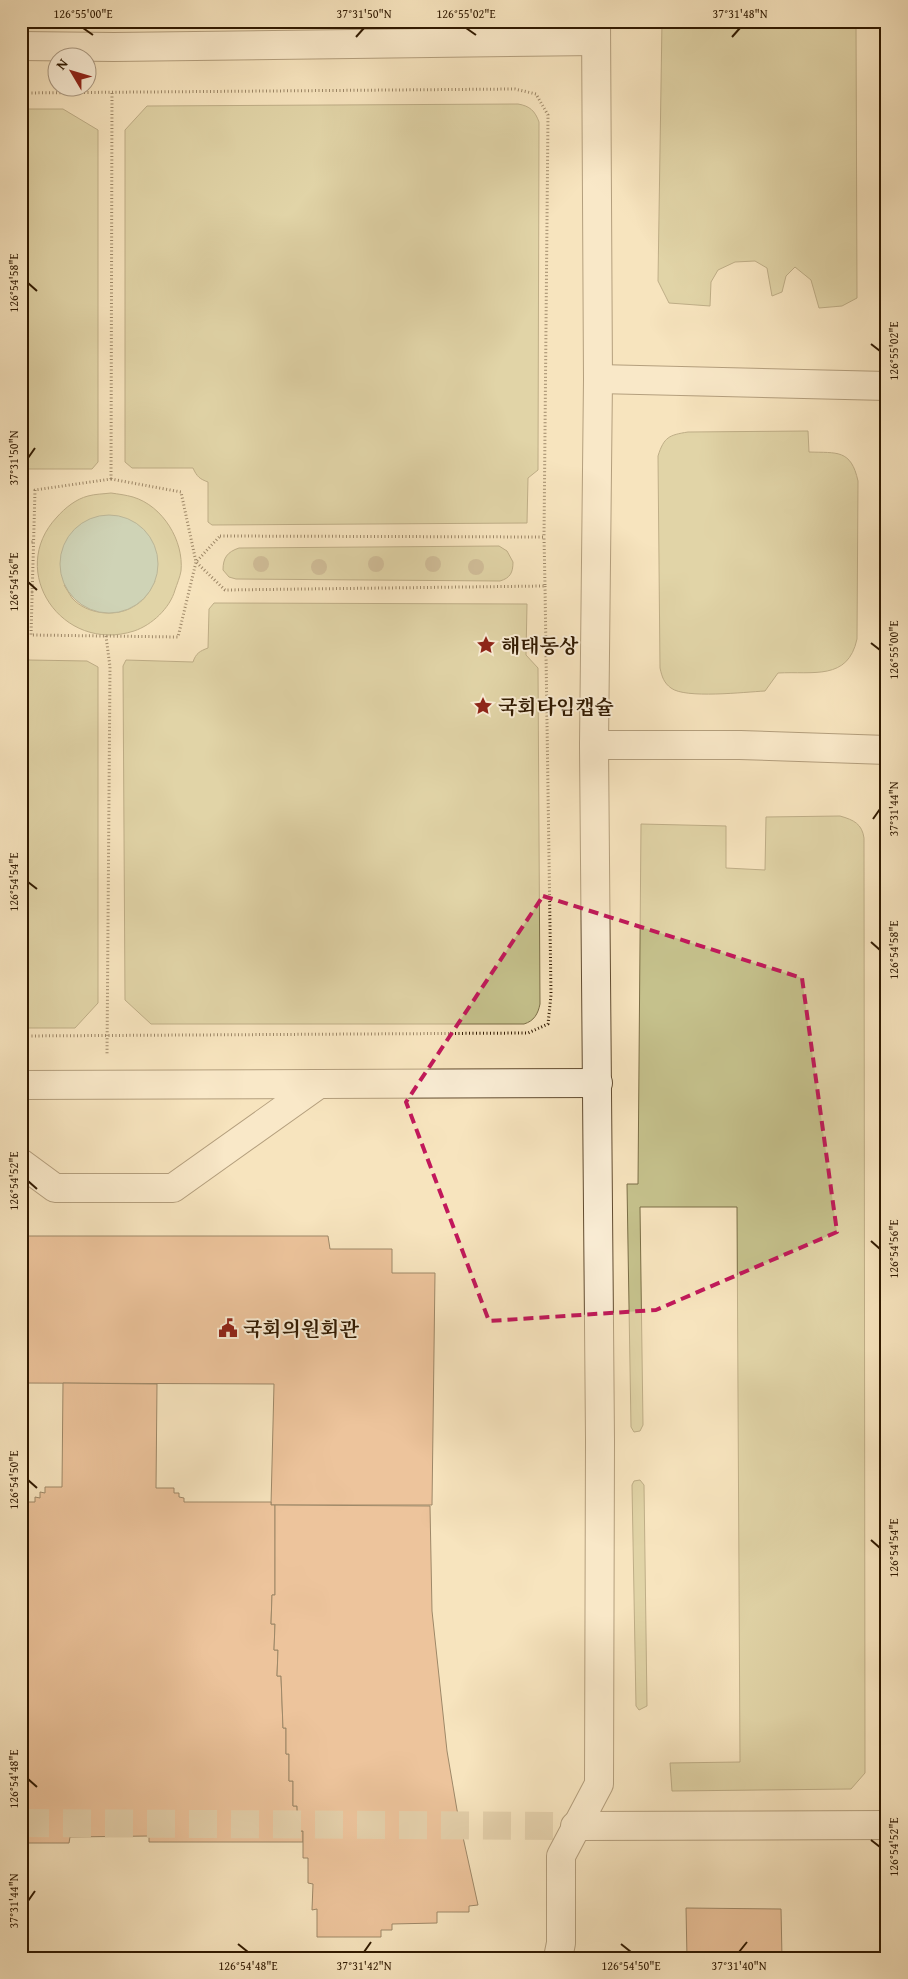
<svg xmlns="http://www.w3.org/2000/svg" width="908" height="1979" font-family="'Gentium Book Plus','Noto Serif KR',serif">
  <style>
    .green { fill: #c5c18c; stroke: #7a6d46; fill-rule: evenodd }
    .water { fill: #9ebfad; stroke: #727d68 }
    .building { fill: #e19e73; stroke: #301900 }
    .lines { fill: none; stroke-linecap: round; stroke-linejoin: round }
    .minor-tunnel { stroke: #cfbb98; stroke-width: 28; stroke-dasharray: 28 14; stroke-linecap: butt }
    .minor-casing { stroke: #624c30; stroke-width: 30 }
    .path { stroke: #301900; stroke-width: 3; stroke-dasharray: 1 2.5; stroke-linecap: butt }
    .minor { stroke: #faedd5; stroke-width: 28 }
    .tree { fill: #a2906d }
    .marked { fill: none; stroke: #c2185b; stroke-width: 4; stroke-dasharray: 10 6; stroke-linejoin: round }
    .ticks { fill: none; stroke: #301900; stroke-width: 2 }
    .labels { text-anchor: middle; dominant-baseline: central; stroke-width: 4; stroke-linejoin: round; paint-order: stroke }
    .poi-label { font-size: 20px; font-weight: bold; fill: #301900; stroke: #faedd5; text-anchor: start }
    .neatline { fill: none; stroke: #301900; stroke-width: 2 }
    .ticks-label { font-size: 12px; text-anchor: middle; fill: #301900 }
  </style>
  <rect width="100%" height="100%" fill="#f7e4be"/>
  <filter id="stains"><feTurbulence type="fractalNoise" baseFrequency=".004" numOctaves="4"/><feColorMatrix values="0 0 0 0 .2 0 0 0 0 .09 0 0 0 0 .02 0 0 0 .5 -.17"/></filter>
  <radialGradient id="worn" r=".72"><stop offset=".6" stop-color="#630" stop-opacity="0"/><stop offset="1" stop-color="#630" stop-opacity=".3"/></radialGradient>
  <!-- green -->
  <g class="green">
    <polygon points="662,21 856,21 857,298 842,306 819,308 811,280 795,267 786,276 782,292 772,296 767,268 755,261 735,262 718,270 711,282 710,306 669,303 658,281"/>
    <path d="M518 104C530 106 535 111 539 122L538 470 528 478 527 523 212 525 208 522V482C200 479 197 477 193 468H132L125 462V130L147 106Z"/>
    <polygon points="21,109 63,109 98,130 98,462 92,469 27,469 21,479"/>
    <path d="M808 431 809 452C837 453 851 449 858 481L857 639C848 681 813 671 778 673L765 691C745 692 685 699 671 688 664 683 662 677 660 668L658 456C664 437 669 435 688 432Z"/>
    <path d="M111 493C118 494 126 495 133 497 163 506 184 541 181 571 180 577 177 584 175 590 170 608 152 625 134 631 62 654 6 571 57 517 65 508 76 499 88 496 95 494 103 494 111 493ZM155 581C150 590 146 599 136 605 118 618 87 615 72 598 69 594 67 589 64 585Z"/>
    <path d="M499 546 507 551 513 562C513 573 510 578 500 581L236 579 229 577 223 570C223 558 227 552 239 548Z"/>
    <path d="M214 603 527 604 526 655 538 668 540 1004C538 1014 534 1021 524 1024H151L125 1000 123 666 126 660 193 662C196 653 200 651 208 648L209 609Z"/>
    <polygon points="21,650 27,655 29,660 87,661 98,667 98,1003 75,1028 21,1028"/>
    <path d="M840 816C854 820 862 824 864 838L865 1773 851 1789 672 1791 670 1763 740 1762 737 1207H640L643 1425 640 1431 634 1432 631 1427 627 1184H638L641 824 726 826V868L765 870 766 817Z"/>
    <polygon points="640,1480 644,1485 647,1706 639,1710 636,1706 632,1485 634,1481"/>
  </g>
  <!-- water -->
  <circle class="water" cx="109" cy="564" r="49"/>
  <!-- building -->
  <g class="building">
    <polygon points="21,1236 328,1236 330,1249 392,1249 392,1273 435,1273 432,1505 271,1505 274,1384 21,1383"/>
    <polygon points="63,1383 157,1384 156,1488 174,1488 174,1493 179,1493 179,1497 184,1498 184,1502 271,1502 271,1505 275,1505 275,1595 272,1595 271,1624 275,1624 274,1650 278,1650 277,1676 281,1676 283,1728 286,1728 286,1754 289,1754 289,1781 293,1781 293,1806 297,1806 298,1831 303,1831 303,1842 149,1842 149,1836 70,1837 69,1843 21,1843 21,1502 35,1502 35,1497 40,1498 40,1492 45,1493 45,1487 62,1487"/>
    <polygon points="275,1505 430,1506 432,1611 447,1751 457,1810 478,1905 469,1906 469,1912 437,1912 437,1923 392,1924 392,1930 381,1930 381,1937 317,1937 317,1909 312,1910 313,1884 308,1883 308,1858 303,1858 303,1831 298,1831 297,1806 293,1806 293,1781 289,1781 289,1754 286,1754 286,1728 283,1728 281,1676 277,1676 278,1650 274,1650 275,1624 271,1624 272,1595 275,1595"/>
    <polygon points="686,1908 781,1909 782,1958 687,1958"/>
  </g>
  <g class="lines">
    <!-- minor-tunnel -->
    <polyline class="minor-tunnel" points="21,1823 575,1826"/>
    <!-- minor casing -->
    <g class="minor-casing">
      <g id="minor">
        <polyline points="21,46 114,47 596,41"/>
        <polyline points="598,379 887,386"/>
        <polyline points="594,745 740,745 887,750"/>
        <polyline points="21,1085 598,1083"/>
        <polyline points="21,1163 55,1188 173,1188 319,1084"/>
        <polyline points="575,1826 887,1825"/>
        <polyline points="558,1958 561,1943 561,1856 599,1784 600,1440 594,745 598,379 596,21"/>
      </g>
    </g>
    <!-- path -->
    <g class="path">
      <polyline points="886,21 886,356"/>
      <polyline points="21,93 515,89 536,94 548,115 544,537"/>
      <polyline points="886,417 887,426"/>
      <polygon points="111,479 181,492 196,562 178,637 31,635 35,490"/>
      <polyline points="111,479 112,91"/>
      <polygon points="220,536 544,537 545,586 225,590 196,562"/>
      <polyline points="21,542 33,542"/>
      <polyline points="21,592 33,592"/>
      <polyline points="106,636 110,667 107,1055"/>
      <polyline points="21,1036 528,1033 548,1024 551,995 545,586"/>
      <polyline points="886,1958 887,1950"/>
    </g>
    <!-- minor -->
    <use href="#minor" class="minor"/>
  </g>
  <!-- trees -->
  <g class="tree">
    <circle cx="261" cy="564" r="8"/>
    <circle cx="376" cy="564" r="8"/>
    <circle cx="433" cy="564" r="8"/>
    <circle cx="319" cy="567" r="8"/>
    <circle cx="476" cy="567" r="8"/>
  </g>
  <!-- marked area -->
  <path d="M0 0H908V1979H0ZM543 896 802 978 837 1232 656 1310 489 1321 406 1102Z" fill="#f7e4be" fill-opacity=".55" fill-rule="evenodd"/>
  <path class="marked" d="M543 896 802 978 837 1232 656 1310 489 1321 406 1102Z"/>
  <!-- ticks -->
  <path class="ticks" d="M83 28 93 35M466 28 476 35M356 37 364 28M732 37 740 28M28 283 37 291M871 344 880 351M28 458 35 448M28 582 37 590M871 643 880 650M873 819 880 809M28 882 37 889M871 942 880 950M28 1181 37 1189M871 1241 880 1249M28 1480 37 1488M871 1540 880 1548M28 1779 37 1787M871 1840 880 1847M28 1901 35 1891M238 1944 248 1952M621 1944 631 1952M364 1952 371 1942M739 1952 747 1942"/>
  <!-- icons -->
  <defs>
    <g id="sight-bare" transform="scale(1.5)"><path d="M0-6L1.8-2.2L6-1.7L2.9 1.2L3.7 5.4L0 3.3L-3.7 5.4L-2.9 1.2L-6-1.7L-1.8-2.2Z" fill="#8f2418" stroke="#faedd5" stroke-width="2.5" paint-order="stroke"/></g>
    <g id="civic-bare" transform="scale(1.5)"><path d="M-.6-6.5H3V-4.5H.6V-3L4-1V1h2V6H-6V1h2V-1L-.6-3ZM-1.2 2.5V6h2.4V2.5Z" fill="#8f2418" stroke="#faedd5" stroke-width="2.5" paint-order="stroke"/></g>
  </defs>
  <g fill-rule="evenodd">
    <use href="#sight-bare" x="486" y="645"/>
    <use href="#sight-bare" x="483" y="706"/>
    <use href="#civic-bare" x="228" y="1328"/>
  </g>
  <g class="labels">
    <!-- poi labels -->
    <g class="poi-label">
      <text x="501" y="645">해태동상</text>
      <text x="498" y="706">국회타임캡슐</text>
      <text x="243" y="1328">국회의원회관</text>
    </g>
  </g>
  <!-- margin -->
  <rect width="908" height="1979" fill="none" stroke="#f7e4be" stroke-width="55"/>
  <!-- north arrow -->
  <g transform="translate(72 72) rotate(308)"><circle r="24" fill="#faedd5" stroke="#a99880"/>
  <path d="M0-4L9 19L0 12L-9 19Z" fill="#8f2418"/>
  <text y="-8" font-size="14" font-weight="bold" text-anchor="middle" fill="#301900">N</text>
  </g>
  <rect x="28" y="28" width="852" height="1924" class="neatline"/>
  <g class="ticks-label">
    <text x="83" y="18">126°55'00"E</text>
    <text x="364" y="18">37°31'50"N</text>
    <text x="466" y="18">126°55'02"E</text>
    <text x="740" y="18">37°31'48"N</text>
    <text transform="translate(14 283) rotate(-90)" y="4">126°54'58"E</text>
    <text transform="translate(894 351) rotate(-90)" y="4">126°55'02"E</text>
    <text transform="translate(14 458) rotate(-90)" y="4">37°31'50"N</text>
    <text transform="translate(14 582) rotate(-90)" y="4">126°54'56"E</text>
    <text transform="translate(894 650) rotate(-90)" y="4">126°55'00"E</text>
    <text transform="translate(894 809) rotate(-90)" y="4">37°31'44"N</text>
    <text transform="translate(14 882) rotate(-90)" y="4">126°54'54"E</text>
    <text transform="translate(894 950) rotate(-90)" y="4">126°54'58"E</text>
    <text transform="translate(14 1181) rotate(-90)" y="4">126°54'52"E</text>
    <text transform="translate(894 1249) rotate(-90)" y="4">126°54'56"E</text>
    <text transform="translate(14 1480) rotate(-90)" y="4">126°54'50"E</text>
    <text transform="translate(894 1548) rotate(-90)" y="4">126°54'54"E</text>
    <text transform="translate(14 1779) rotate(-90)" y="4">126°54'48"E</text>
    <text transform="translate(894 1847) rotate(-90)" y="4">126°54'52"E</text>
    <text transform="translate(14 1901) rotate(-90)" y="4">37°31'44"N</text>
    <text x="248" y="1970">126°54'48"E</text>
    <text x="364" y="1970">37°31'42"N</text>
    <text x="631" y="1970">126°54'50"E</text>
    <text x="739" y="1970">37°31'40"N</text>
  </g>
  <rect width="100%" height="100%" filter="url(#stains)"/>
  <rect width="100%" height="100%" fill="url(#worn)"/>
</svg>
